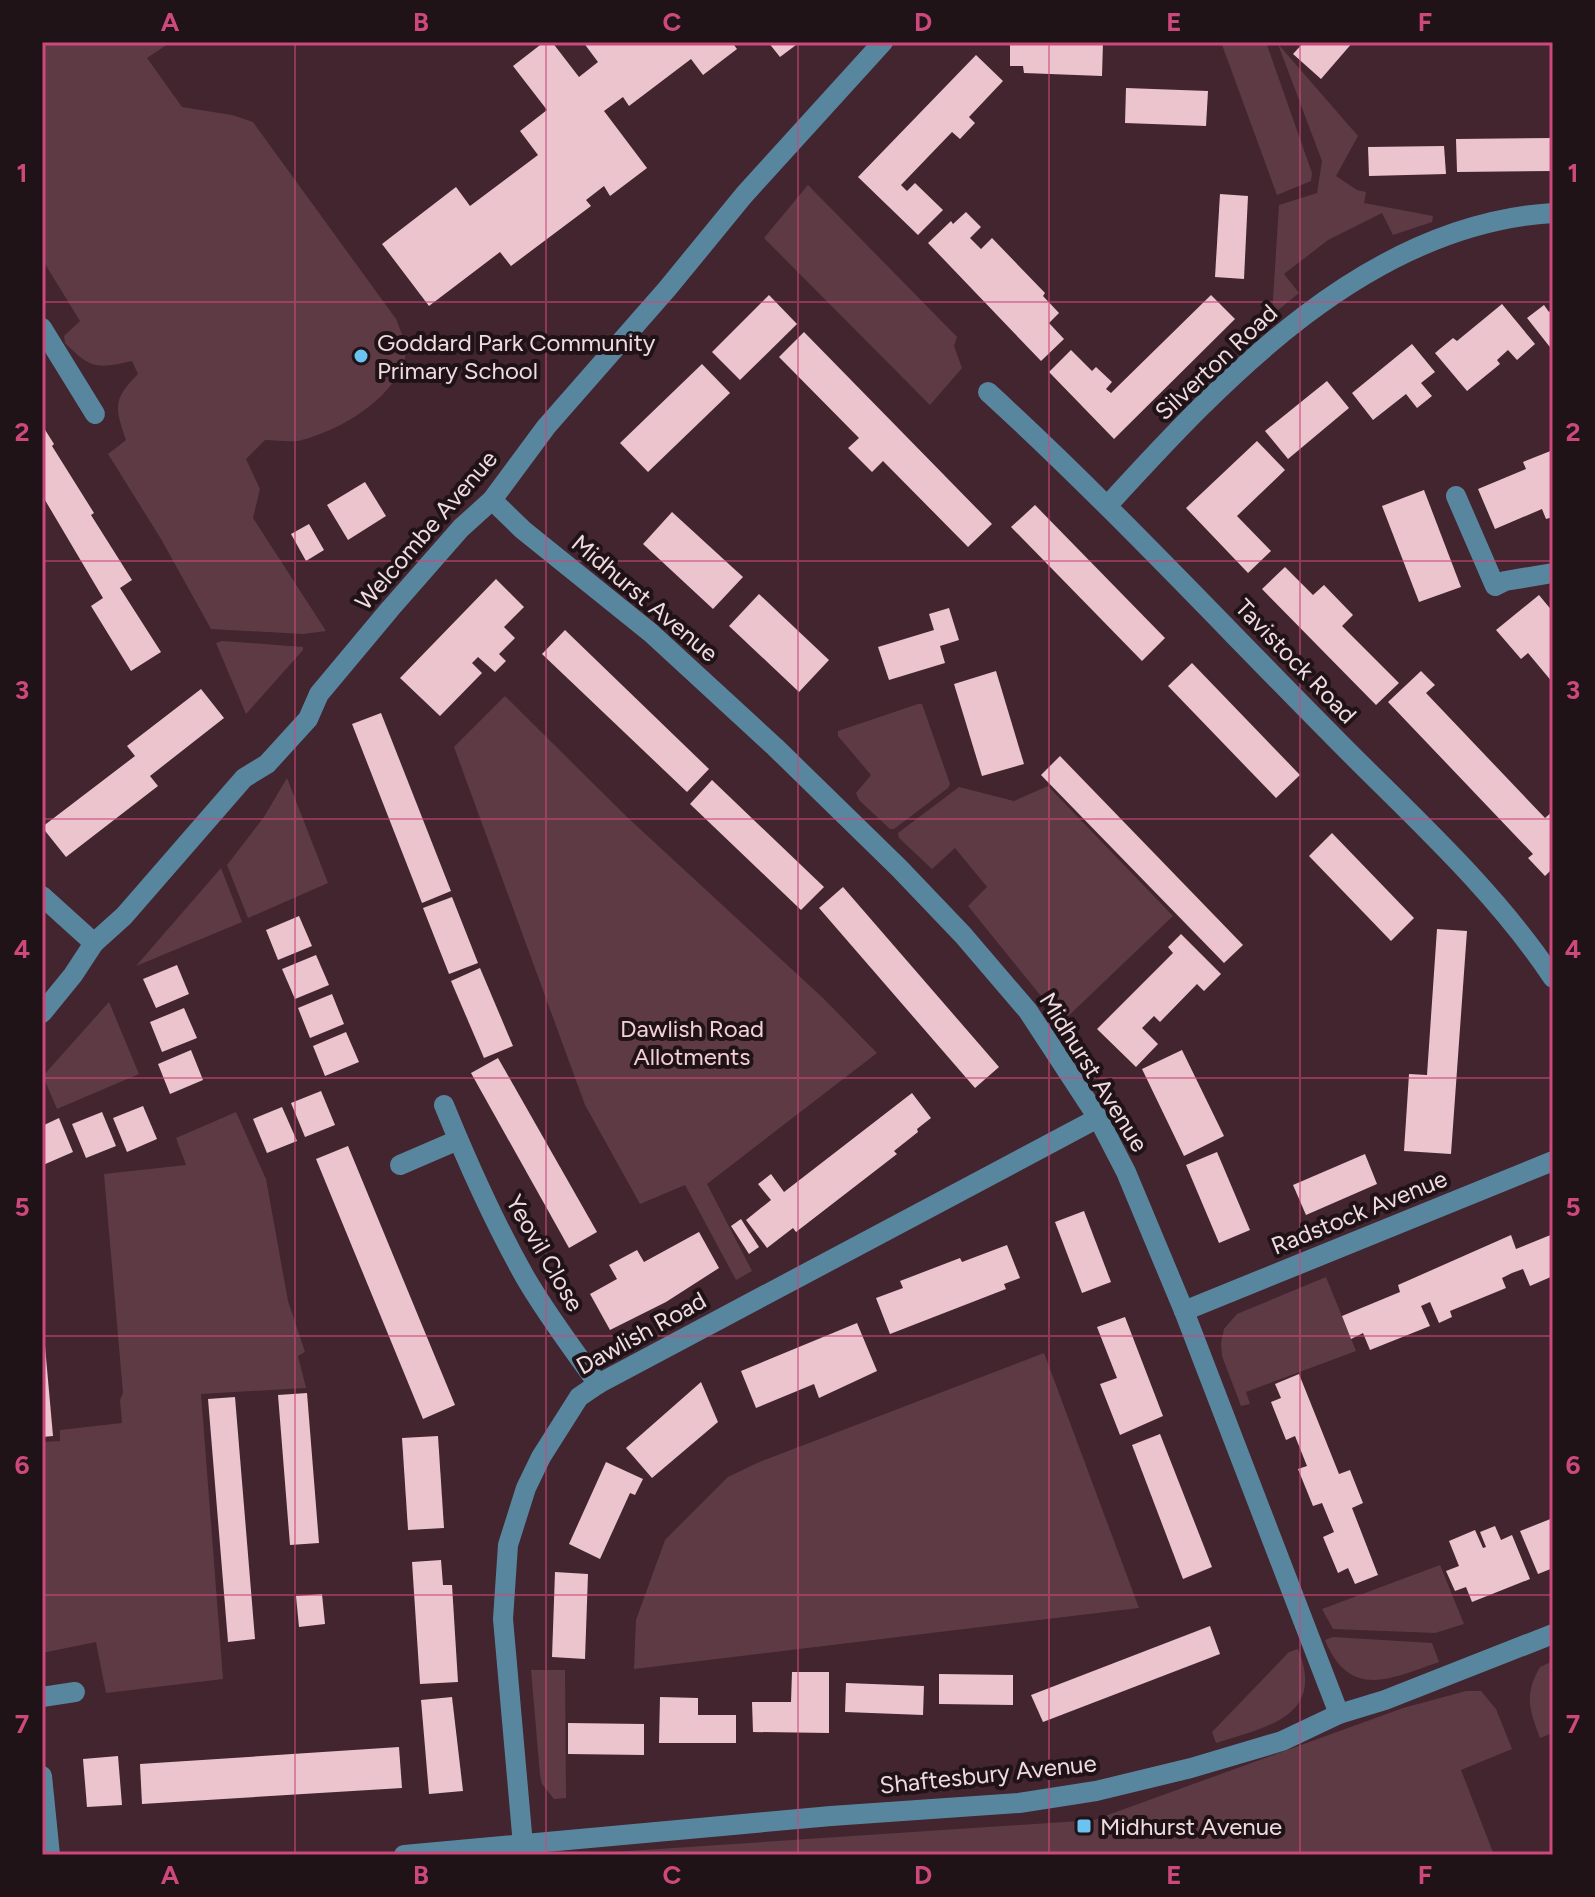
<svg xmlns="http://www.w3.org/2000/svg" width="1595" height="1897" font-family="Figtree,sans-serif">
  <style>
    .green { fill: #5e3a45 }
    .building { fill: #ebc4ce }
    .lines { fill: none; stroke-linecap: round; stroke-linejoin: round }
    .minor { stroke: #59869f; stroke-width: 20 }
    .grid { fill: none; stroke: #cd497c; stroke-width: 2; stroke-opacity: 0.55 }
    .poi-dot { fill: #6bc3f2; stroke: #201317; stroke-width: 3 }
    .labels { text-anchor: middle; dominant-baseline: central; stroke-width: 8; stroke-linejoin: round; paint-order: stroke }
    .poi-label { font-size: 24px; fill: #efdbe0; stroke: #201317; text-anchor: start }
    .street-label { font-size: 24px; fill: #efdbe0; stroke: #201317 }
    .park-label { font-size: 24px; fill: #f4cfd8; stroke: #201317 }
    .neatline { fill: none; stroke: #cd497c; stroke-width: 3 }
    .grid-label { font-size: 26px; text-anchor: middle; font-weight: bold; fill: #cd497c }
  </style>
  <rect width="100%" height="100%" fill="#42252e"/>
  <!-- green -->
  <g class="green">
    <path d="M42 42H171L147 58 182 107 232 115 253 122 396 319C401 332 409 348 404 362 391 400 340 430 302 440 291 443 277 440 265 440L246 459 260 489 253 518 326 631 303 634 211 629 161 539 108 454 126 440C115 407 112 400 138 374L132 361C96 369 91 369 65 343L64 336 80 321 42 259Z"/>
    <polygon points="1221,42 1266,42 1312,173 1311,181 1277,195"/>
    <polygon points="1278,44 1358,136 1336,176 1357,190 1366,192 1364,203 1433,216 1432,222 1393,235 1382,213 1328,240 1284,274 1299,293 1272,315 1279,205 1317,193 1322,161"/>
    <polygon points="808,185 957,337 954,346 962,368 930,405 764,238"/>
    <polygon points="222,641 303,647 303,650 246,714 216,643"/>
    <polygon points="505,696 627,817 823,998 877,1053 707,1184 752,1271 736,1280 685,1185 640,1204 585,1105 454,747"/>
    <polygon points="918,704 922,704 950,784 948,788 894,829 890,829 859,800 856,793 871,775 838,736 838,731"/>
    <polygon points="287,778 328,883 248,918 227,865 264,817"/>
    <polygon points="1048,786 1173,916 1062,1022 968,906 987,887 955,848 932,869 899,838 898,833 959,787 1014,801"/>
    <polygon points="221,868 242,922 136,966"/>
    <polygon points="109,1002 139,1074 57,1109 43,1076"/>
    <polygon points="236,1112 266,1179 288,1301 305,1352 298,1356 306,1388 201,1394 223,1679 106,1693 96,1642 42,1653 42,1442 60,1441 60,1430 122,1423 120,1400 123,1393 104,1174 186,1165 176,1138"/>
    <polygon points="1326,1277 1356,1351 1246,1392 1250,1404 1241,1406 1222,1356 1221,1343 1224,1329 1237,1314"/>
    <polygon points="1044,1353 1139,1608 634,1669 636,1620 665,1540 728,1477 757,1463"/>
    <polygon points="1440,1565 1464,1624 1435,1633 1333,1629 1322,1609"/>
    <path d="M1333 1637 1432 1643 1439 1662C1392 1678 1350 1701 1325 1640Z"/>
    <path d="M1298 1649C1326 1717 1266 1727 1216 1743L1212 1732 1289 1652Z"/>
    <path d="M1553 1661V1733L1540 1738C1529 1709 1524 1695 1540 1667Z"/>
    <polygon points="531,1670 565,1670 566,1798 554,1799 542,1784 540,1775"/>
    <polygon points="1466,1691 1481,1691 1496,1709 1512,1749 1461,1770 1494,1855 568,1855 1094,1820 1403,1708"/>
  </g>
  <!-- building -->
  <g class="building">
    <polygon points="544,42 552,42 579,77 598,62 583,42 738,42 734,45 737,49 703,75 691,59 629,106 623,97 604,111 647,168 610,196 604,186 586,200 591,206 511,266 500,252 429,306 382,244 456,187 470,206 538,155 520,131 547,110 513,66"/>
    <polygon points="768,42 800,42 780,57"/>
    <polygon points="1010,42 1103,42 1102,76 1024,73 1023,66 1010,66"/>
    <polygon points="1304,42 1353,42 1321,79 1293,54"/>
    <polygon points="976,55 1003,81 969,117 975,123 960,139 952,132 901,185 907,191 915,183 943,210 918,235 858,177"/>
    <polygon points="1126,88 1208,91 1206,126 1125,123"/>
    <polygon points="1553,138 1553,171 1457,172 1456,139"/>
    <polygon points="1444,146 1446,174 1369,176 1368,147"/>
    <polygon points="1220,194 1248,196 1244,279 1215,277"/>
    <polygon points="966,212 981,227 970,238 981,249 992,238 1045,293 1043,296 1059,313 1049,323 1064,339 1041,361 928,243 951,221 953,224"/>
    <polygon points="769,295 797,324 740,380 712,352"/>
    <polygon points="1211,295 1235,319 1114,439 1049,372 1071,350 1092,371 1096,367 1112,382 1106,389 1111,393"/>
    <polygon points="1502,304 1535,344 1517,360 1508,350 1497,360 1500,364 1467,391 1435,353 1453,338 1457,341"/>
    <polygon points="1544,305 1549,312 1553,309 1553,351 1527,318"/>
    <polygon points="804,332 992,524 968,547 883,461 872,472 848,448 859,438 779,357"/>
    <polygon points="1412,344 1435,372 1421,383 1432,396 1417,408 1406,394 1373,420 1352,393"/>
    <polygon points="702,364 730,393 648,472 620,443"/>
    <polygon points="1327,381 1349,408 1288,459 1265,431"/>
    <polygon points="42,425 54,444 52,446 94,513 91,515 132,580 120,588 161,652 131,671 91,606 103,598 42,495"/>
    <polygon points="1257,441 1285,470 1237,516 1271,551 1248,573 1186,508"/>
    <polygon points="1553,450 1553,517 1546,519 1542,509 1495,529 1478,489 1526,469 1523,462"/>
    <polygon points="365,482 386,516 348,540 327,505"/>
    <polygon points="1424,490 1461,587 1419,602 1382,506"/>
    <polygon points="1035,505 1165,638 1142,661 1011,527"/>
    <polygon points="672,512 743,577 713,609 643,544"/>
    <polygon points="309,524 324,550 306,561 291,534"/>
    <polygon points="1285,567 1313,595 1324,585 1353,615 1342,626 1399,683 1376,705 1262,589"/>
    <polygon points="496,579 524,607 504,627 515,638 499,654 506,661 495,672 478,657 472,663 482,673 440,716 400,678"/>
    <polygon points="759,594 829,660 799,692 729,626"/>
    <polygon points="1539,595 1553,612 1553,683 1528,653 1521,659 1496,630"/>
    <polygon points="949,608 959,640 940,646 945,663 889,680 878,647 934,630 929,614"/>
    <polygon points="565,630 709,769 687,792 542,654"/>
    <polygon points="1192,663 1300,775 1276,798 1168,686"/>
    <polygon points="996,671 1024,764 982,776 954,684"/>
    <polygon points="1421,671 1435,685 1426,693 1545,818 1553,811 1553,871 1551,870 1545,876 1528,858 1533,854 1388,702"/>
    <polygon points="201,689 224,718 150,776 158,786 66,857 42,827 135,756 127,746"/>
    <polygon points="381,713 451,891 422,903 352,724"/>
    <polygon points="1060,756 1243,945 1224,963 1041,775"/>
    <polygon points="712,780 824,887 801,910 690,804"/>
    <polygon points="1332,833 1414,918 1391,941 1309,856"/>
    <polygon points="843,887 999,1067 975,1088 819,908"/>
    <polygon points="452,897 478,963 449,974 423,908"/>
    <polygon points="299,916 312,946 278,960 266,930"/>
    <polygon points="1437,929 1467,931 1451,1154 1404,1151 1409,1074 1427,1075"/>
    <polygon points="1181,934 1221,974 1204,991 1197,984 1160,1022 1154,1016 1142,1028 1158,1044 1136,1067 1097,1029 1173,953 1168,947"/>
    <polygon points="316,955 329,985 295,999 282,969"/>
    <polygon points="177,965 189,994 156,1008 143,979"/>
    <polygon points="480,968 513,1046 484,1058 451,981"/>
    <polygon points="332,994 344,1024 310,1038 298,1008"/>
    <polygon points="184,1008 197,1038 162,1052 150,1022"/>
    <polygon points="346,1032 359,1062 325,1076 313,1046"/>
    <polygon points="191,1050 203,1080 170,1094 158,1064"/>
    <polygon points="1182,1050 1224,1136 1184,1156 1142,1069"/>
    <polygon points="498,1058 597,1232 569,1248 471,1073"/>
    <polygon points="321,1091 335,1125 305,1137 291,1103"/>
    <polygon points="912,1093 931,1118 917,1129 918,1132 894,1151 897,1154 796,1232 793,1228 767,1248 746,1220 771,1200 758,1184 771,1174 784,1192"/>
    <polygon points="143,1106 157,1139 127,1152 113,1118"/>
    <polygon points="282,1107 297,1141 267,1153 253,1119"/>
    <polygon points="102,1112 116,1146 86,1158 72,1124"/>
    <polygon points="59,1118 73,1152 43,1165 42,1126"/>
    <polygon points="348,1146 455,1405 423,1419 316,1159"/>
    <polygon points="1217,1152 1250,1230 1219,1243 1186,1165"/>
    <polygon points="1365,1154 1377,1184 1306,1215 1293,1185"/>
    <polygon points="1084,1211 1111,1282 1082,1293 1055,1222"/>
    <polygon points="741,1219 759,1247 749,1254 731,1226"/>
    <polygon points="699,1232 719,1268 666,1302 610,1330 590,1294 617,1279 609,1265 637,1250 644,1262"/>
    <polygon points="1553,1234 1553,1276 1530,1286 1523,1269 1512,1273 1502,1278 1506,1288 1450,1311 1452,1317 1439,1323 1430,1302 1421,1306 1430,1326 1370,1350 1363,1333 1351,1339 1342,1316 1400,1292 1398,1285 1511,1235 1516,1249"/>
    <polygon points="1007,1245 1020,1278 1004,1284 1006,1289 890,1334 876,1298 903,1288 900,1281 960,1258 962,1262"/>
    <polygon points="1125,1317 1163,1416 1120,1435 1100,1384 1117,1378 1097,1327"/>
    <polygon points="857,1323 877,1371 819,1398 814,1384 756,1408 741,1371"/>
    <polygon points="42,1335 44,1335 53,1436 42,1437"/>
    <polygon points="1299,1374 1339,1474 1350,1470 1363,1503 1352,1508 1378,1575 1355,1584 1348,1568 1338,1573 1323,1537 1334,1532 1322,1503 1313,1506 1298,1469 1307,1466 1295,1436 1286,1440 1271,1402 1281,1398 1275,1384"/>
    <polygon points="701,1382 718,1422 652,1478 626,1448"/>
    <polygon points="307,1393 319,1543 290,1545 278,1395"/>
    <polygon points="235,1397 255,1639 228,1642 208,1399"/>
    <polygon points="1160,1434 1212,1567 1183,1579 1132,1445"/>
    <polygon points="438,1436 444,1528 408,1530 402,1438"/>
    <polygon points="606,1462 643,1479 635,1495 630,1493 600,1559 569,1544"/>
    <polygon points="1553,1518 1553,1568 1538,1574 1520,1531"/>
    <polygon points="1495,1526 1501,1540 1512,1535 1530,1579 1472,1602 1466,1587 1455,1591 1446,1571 1459,1566 1449,1541 1475,1530 1483,1548 1486,1547 1480,1532"/>
    <polygon points="441,1560 443,1585 452,1585 458,1682 420,1684 412,1562"/>
    <polygon points="555,1572 588,1574 585,1659 552,1657"/>
    <polygon points="322,1594 325,1624 299,1627 296,1596"/>
    <polygon points="1210,1626 1220,1654 1043,1722 1031,1695"/>
    <polygon points="792,1672 829,1672 829,1733 753,1732 752,1702 791,1702"/>
    <polygon points="939,1674 1013,1675 1013,1705 939,1704"/>
    <polygon points="846,1683 924,1686 923,1715 845,1712"/>
    <polygon points="452,1697 463,1791 429,1794 421,1700"/>
    <polygon points="660,1697 698,1698 698,1715 736,1715 736,1743 659,1743"/>
    <polygon points="568,1723 644,1724 644,1755 568,1754"/>
    <polygon points="399,1747 402,1788 142,1804 140,1764"/>
    <polygon points="118,1756 122,1805 87,1807 83,1759"/>
  </g>
  <g class="lines">
    <!-- minor -->
    <g class="minor">
      <polyline points="42,328 95,414"/>
      <path d="M988 392C1106 500 1215 617 1328 731 1405 810 1492 886 1553 978"/>
      <polyline points="1456,496 1495,586 1505,581 1553,573"/>
      <polyline points="492,500 523,530 651,633 775,747 899,868 963,935 1028,1011 1098,1118 1126,1172 1184,1311 1339,1714"/>
      <path d="M1108 505C1225 377 1368 224 1553 213"/>
      <polyline points="42,896 94,943"/>
      <polyline points="42,1013 73,975 94,943 124,916 244,778 267,764 308,719 319,694 390,609 461,528 492,500 546,427 667,289 744,195 883,42"/>
      <path d="M444 1105C468 1164 494 1222 525 1277 547 1315 573 1349 598 1384"/>
      <polyline points="400,1165 458,1140"/>
      <polyline points="1184,1311 1553,1161"/>
      <polyline points="42,1697 75,1692"/>
      <polyline points="42,1776 50,1855"/>
      <polyline points="523,1845 503,1619 508,1545 526,1488 541,1457 579,1397 598,1384 1098,1118"/>
      <polyline points="404,1855 831,1816 1019,1803 1096,1791 1191,1768 1282,1741 1339,1714 1385,1700 1553,1634"/>
    </g>
  </g>
  <!-- grid -->
  <path class="grid" d="M295 42V1855M546 42V1855M798 42V1855M1049 42V1855M1300 42V1855M42 302H1553M42 561H1553M42 819H1553M42 1078H1553M42 1336H1553M42 1595H1553"/>
  <!-- markers -->
  <g class="poi-dot">
    <circle cx="361" cy="356" r="8"/>
    <rect x="1076" y="1818" width="16" height="16" rx="4"/>
  </g>
  <g class="labels">
    <!-- poi labels -->
    <g class="poi-label">
      <text x="377" y="342">Goddard Park Community<tspan x="377" dy="28">Primary School</tspan></text>
      <text x="1100" y="1826">Midhurst Avenue</text>
    </g>
    <!-- street labels -->
    <g class="street-label">
      <text transform="translate(1216 362) rotate(-43)">Silverton Road</text>
      <text transform="translate(426 530) rotate(-49)">Welcombe Avenue</text>
      <text transform="translate(645 598) rotate(40)">Midhurst Avenue</text>
      <text transform="translate(1296 661) rotate(46)">Tavistock Road</text>
      <text transform="translate(1094 1072) rotate(58)">Midhurst Avenue</text>
      <text transform="translate(1359 1212) rotate(-22)">Radstock Avenue</text>
      <text transform="translate(545 1253) rotate(60)">Yeovil Close</text>
      <text transform="translate(641 1333) rotate(-29)">Dawlish Road</text>
      <text transform="translate(988 1774) rotate(-6)">Shaftesbury Avenue</text>
    </g>
    <!-- park labels -->
    <g class="park-label">
      <text x="692" y="1028">Dawlish Road<tspan x="692" dy="28">Allotments</tspan></text>
    </g>
  </g>
  <!-- border -->
  <rect width="1595" height="1897" fill="none" stroke="#201317" stroke-width="88"/>
  <rect x="44" y="44" width="1507" height="1809" class="neatline"/>
  <g class="grid-label">
    <text x="170" y="31">A</text>
    <text x="421" y="31">B</text>
    <text x="672" y="31">C</text>
    <text x="923" y="31">D</text>
    <text x="1174" y="31">E</text>
    <text x="1425" y="31">F</text>
    <text x="22" y="182">1</text>
    <text x="1573" y="182">1</text>
    <text x="22" y="441">2</text>
    <text x="1573" y="441">2</text>
    <text x="22" y="699">3</text>
    <text x="1573" y="699">3</text>
    <text x="22" y="958">4</text>
    <text x="1573" y="958">4</text>
    <text x="22" y="1216">5</text>
    <text x="1573" y="1216">5</text>
    <text x="22" y="1474">6</text>
    <text x="1573" y="1474">6</text>
    <text x="22" y="1733">7</text>
    <text x="1573" y="1733">7</text>
    <text x="170" y="1884">A</text>
    <text x="421" y="1884">B</text>
    <text x="672" y="1884">C</text>
    <text x="923" y="1884">D</text>
    <text x="1174" y="1884">E</text>
    <text x="1425" y="1884">F</text>
  </g>
</svg>
